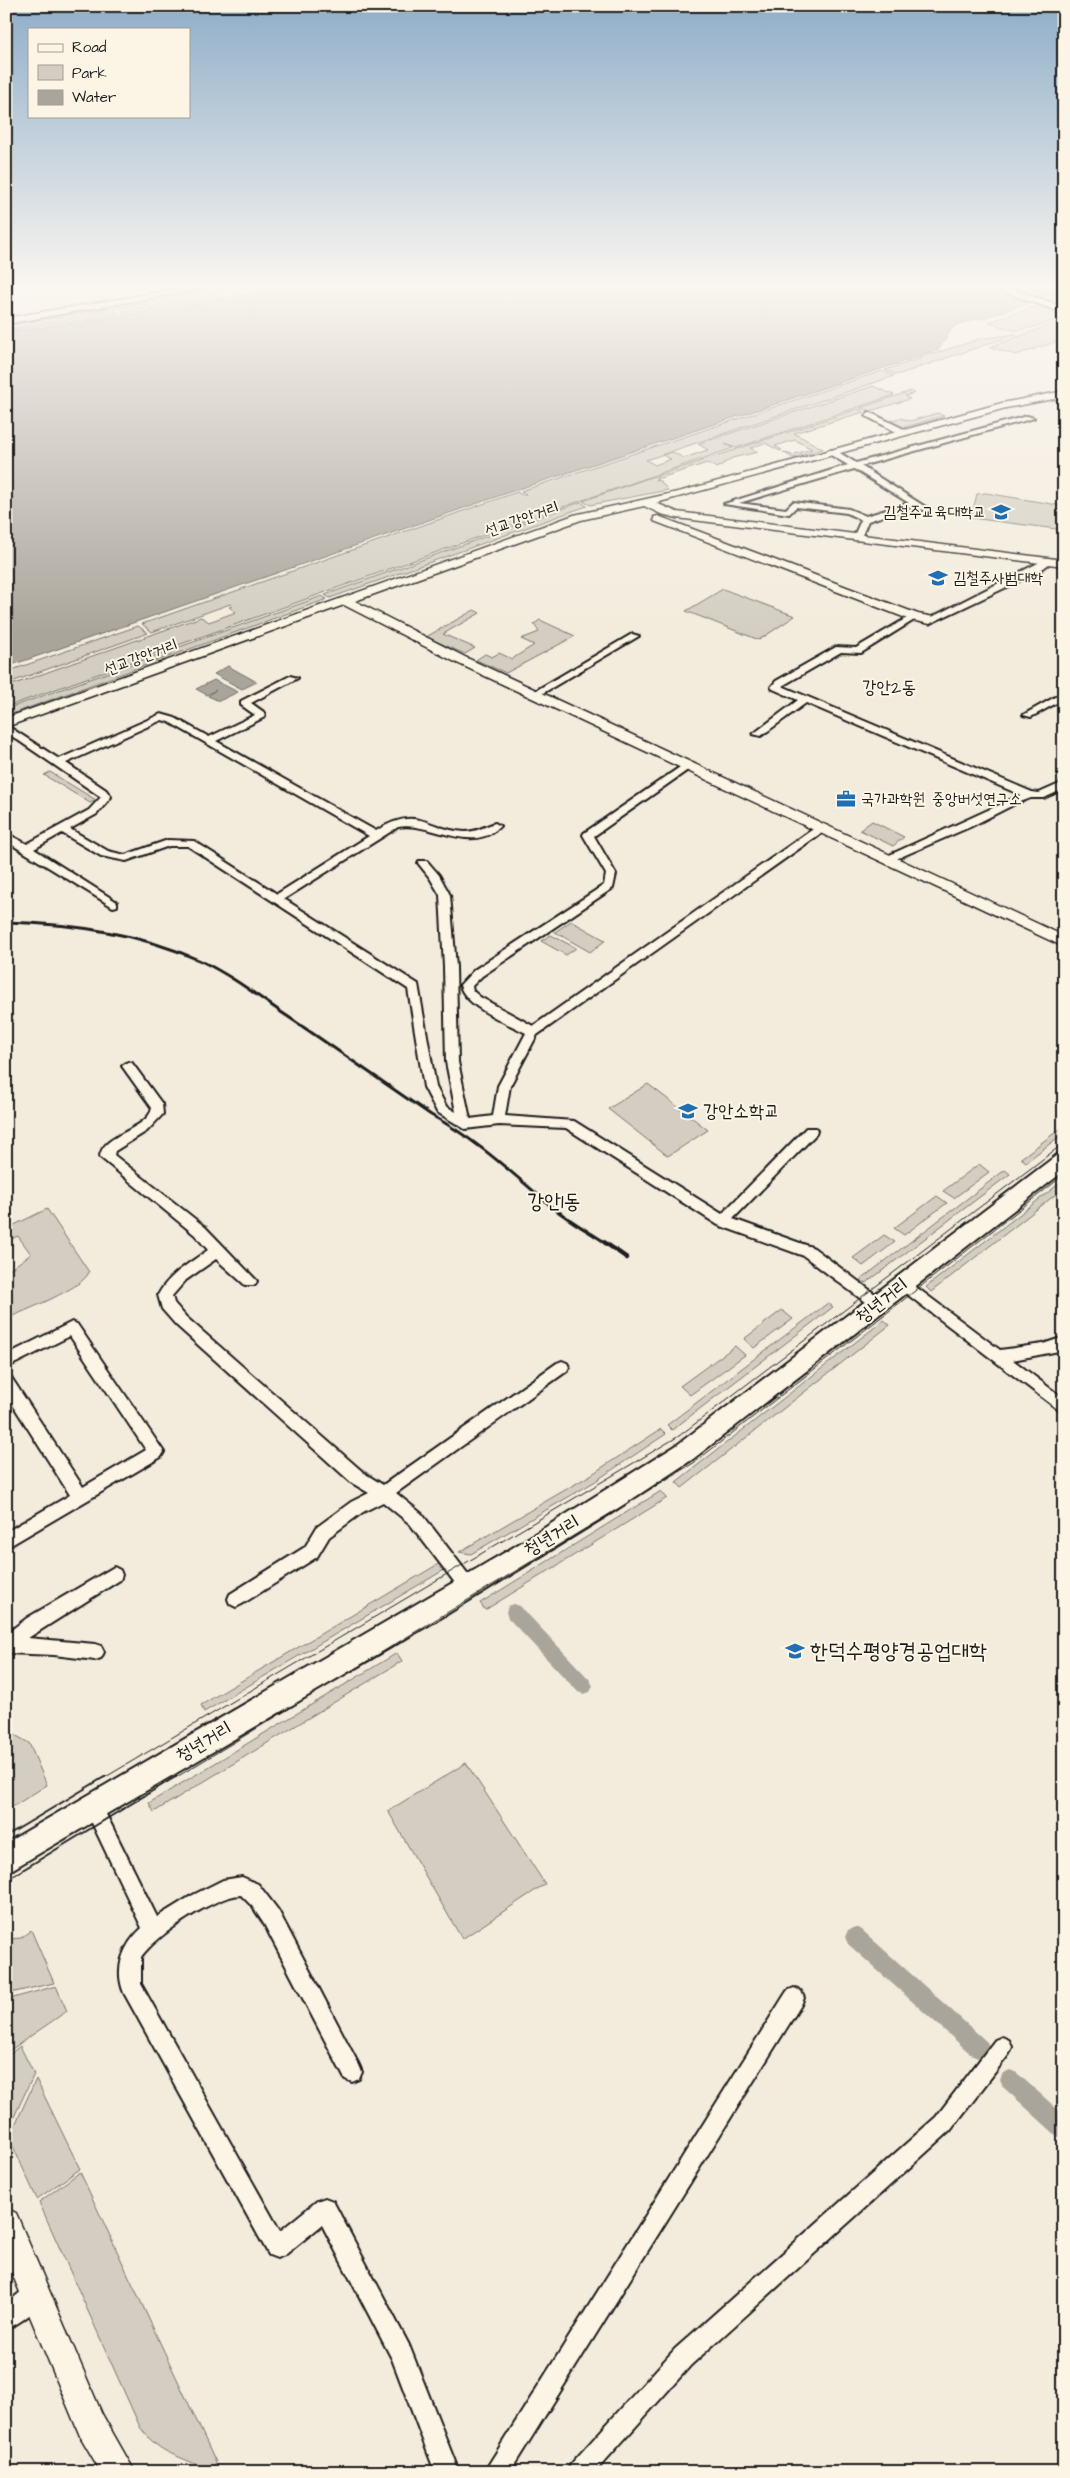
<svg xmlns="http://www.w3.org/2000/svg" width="1070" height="2478" font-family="'Architects Daughter','Poor Story',sans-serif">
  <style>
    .green { fill: #d3cec1; stroke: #78756e }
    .water { fill: #aaa59b; stroke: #716e68 }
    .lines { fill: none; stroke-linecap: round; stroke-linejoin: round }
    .canal { fill: #aaa59b; fill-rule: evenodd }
    .street-casing { stroke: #1c1c1c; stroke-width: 4 }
    .secondary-casing { stroke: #1c1c1c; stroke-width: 3 }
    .primary-casing { stroke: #1c1c1c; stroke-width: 4 }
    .street { fill: #fcf5e5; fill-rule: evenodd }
    .secondary { fill: #fcf5e5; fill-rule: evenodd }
    .primary { fill: #fcf5e5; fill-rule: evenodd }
    .tram-far1 { stroke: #1c1c1c; stroke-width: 1 }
    .tram { stroke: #1c1c1c; stroke-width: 2 }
    .rail-far1 { stroke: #1c1c1c; stroke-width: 3 }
    .rail { stroke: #1c1c1c; stroke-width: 4.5 }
    .labels { text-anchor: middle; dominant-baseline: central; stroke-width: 4; stroke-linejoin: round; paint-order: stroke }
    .far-poi-label { font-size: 16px; fill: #1c1c1c; stroke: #fcf5e5; text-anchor: start }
    .far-street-label { font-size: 16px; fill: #1c1c1c; stroke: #fcf5e5 }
    .far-quarter-label { font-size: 18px; fill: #1c1c1c; stroke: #fcf5e5 }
    .poi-label { font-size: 19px; fill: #1c1c1c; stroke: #fcf5e5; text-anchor: start }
    .street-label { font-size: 19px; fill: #1c1c1c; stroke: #fcf5e5 }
    .quarter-label { font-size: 21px; fill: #1c1c1c; stroke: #fcf5e5 }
    .near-poi-label { font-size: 22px; fill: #1c1c1c; stroke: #fcf5e5; text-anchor: start }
  </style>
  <rect width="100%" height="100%" fill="#f3ecdd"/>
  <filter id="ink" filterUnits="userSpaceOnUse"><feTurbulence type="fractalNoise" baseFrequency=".02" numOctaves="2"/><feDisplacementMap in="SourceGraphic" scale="10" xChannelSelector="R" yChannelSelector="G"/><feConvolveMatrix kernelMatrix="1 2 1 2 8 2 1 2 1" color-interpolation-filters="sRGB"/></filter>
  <g filter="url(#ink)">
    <!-- green -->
    <g class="green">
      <polygon points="220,289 224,292 6,326 6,325"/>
      <polygon points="1064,290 1064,315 1036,306 1047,302 1038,299"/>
      <polygon points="217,295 221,298 123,313 121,311"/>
      <path d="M1033 307 1059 316 1056 317 1059 319C1046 324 1029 329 1016 330 1009 331 997 324 989 322Z"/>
      <polygon points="116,311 119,314 6,331 6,329"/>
      <polygon points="1064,320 1064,339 1016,355 990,347"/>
      <polygon points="1017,334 897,375 885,370 979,339"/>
      <polygon points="882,371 894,376 646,460 655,465 671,459 662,455 672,452 684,458 708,450 698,444 873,386 894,395 736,448 725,444 733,448 554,510 547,508 551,511 6,707 6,687 201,617 209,622 236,612 229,607 232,606 230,604 152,632 142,624 517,492 522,495 526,494 521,491"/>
      <polygon points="911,391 915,393 905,396 910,399 870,411 860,408"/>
      <polygon points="858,409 864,412 794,433 823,449 793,458 783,452 792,455 812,449 795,440 775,446 782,450 780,451 765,443 750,448 758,452 732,458 717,468 707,463 660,478 656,476"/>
      <polygon points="938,413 944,416 898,429 885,422 900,418 910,421"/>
      <polygon points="654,476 658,479 655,480 660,481 668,490 590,505 583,501"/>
      <polygon points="986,493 1064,506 1064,530 971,518 977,494"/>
      <polygon points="581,502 587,506 330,598 325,595"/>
      <polygon points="723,589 795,616 759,640 686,611"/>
      <polygon points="322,596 327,599 6,716 6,709"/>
      <polygon points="474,610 480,613 443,634 475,648 465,654 426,637"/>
      <polygon points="540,620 575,636 506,673 476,660 485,654 492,657 499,653 512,659 534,645 521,639 539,632 534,624"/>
      <polygon points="138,626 148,633 6,684 6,672"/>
      <polygon points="50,772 96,800 90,803 44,775"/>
      <polygon points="872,821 904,837 893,846 860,830"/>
      <polygon points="571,921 605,940 606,940 590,952 555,932"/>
      <polygon points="551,935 576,948 566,955 541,941"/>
      <polygon points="648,1084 708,1130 668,1156 608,1109"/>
      <polygon points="1064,1126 1064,1133 1026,1162 1021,1158"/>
      <polygon points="979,1164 989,1172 954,1198 943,1191"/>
      <polygon points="1005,1170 1010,1174 866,1283 860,1280"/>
      <polygon points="1064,1180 1064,1188 931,1292 926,1287"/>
      <polygon points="937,1196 947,1203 904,1235 894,1228"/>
      <path d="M47 1209 89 1272C84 1288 23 1311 6 1319V1272L31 1254 18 1236 7 1241 6 1229Z"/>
      <polygon points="884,1235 895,1242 863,1266 853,1258"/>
      <polygon points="828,1303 833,1307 672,1430 667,1425"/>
      <polygon points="782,1310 793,1319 754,1348 744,1339"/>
      <polygon points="884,1320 890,1325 682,1488 676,1482"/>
      <polygon points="735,1346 745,1355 690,1395 680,1386"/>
      <polygon points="661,1429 666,1434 594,1482 471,1554 459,1552 589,1476"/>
      <polygon points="661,1491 667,1498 485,1610 480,1603"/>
      <polygon points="440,1563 444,1570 204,1712 201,1705"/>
      <polygon points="397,1653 402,1661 154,1812 149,1803"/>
      <polygon points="6,1730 29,1743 47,1785 6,1811"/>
      <polygon points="466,1763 545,1884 462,1939 388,1811"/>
      <polygon points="31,1930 54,1983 6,1994 6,1935 9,1939 21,1938"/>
      <polygon points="56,1986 67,2011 6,2053 6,2000"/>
      <polygon points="20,2046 34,2074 7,2132 6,2057"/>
      <polygon points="36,2079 80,2169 37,2199 9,2138"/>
      <path d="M80 2172 216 2462 213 2469 208 2471C179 2453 162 2458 140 2427L39 2202Z"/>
    </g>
    <!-- water -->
    <g class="water">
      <polygon points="281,287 1064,287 1064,290 981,319 978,318 954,326 938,350 510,492 6,667 6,333 197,304"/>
      <polygon points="228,666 257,682 242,689 214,674"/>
      <polygon points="214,680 238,692 219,701 208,696 216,690 207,695 196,689"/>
    </g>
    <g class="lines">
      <!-- canal -->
      <g class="canal">
        <polygon points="514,1604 520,1606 590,1680 593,1686 590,1692 584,1694 578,1692 508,1618 506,1612 508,1606"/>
        <polygon points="855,1927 862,1930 987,2042 990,2049 987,2056 980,2059 973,2056 848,1944 845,1937 848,1930"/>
        <polygon points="1010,2070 1017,2073 1064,2115 1064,2139 1057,2136 1003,2087 1000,2080 1003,2073"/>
      </g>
      <!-- street casing -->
      <g class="street-casing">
        <g id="street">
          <polygon points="869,412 908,431 909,433 902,435 866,416"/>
          <path d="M1027 416 1034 418 861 466 927 508 923 510 914 506 868 521 860 540 853 538 861 520 847 513 796 507 789 514 724 504 848 465 829 454V450H835L856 463ZM854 469 909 503 866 516 849 509 793 502 786 509 739 503Z"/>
          <polygon points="1046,559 1053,561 1038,572 933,622 926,620"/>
          <polygon points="912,615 919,617 861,653 841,652 782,686 1032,792 1039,793 1064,782 1064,789 1044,798 1031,798 1015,804 970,827 889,862 884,859 885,857 1021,795 806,703 761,736 753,734 798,700 773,689 771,687 776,681 836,647 856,648"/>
          <polygon points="632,634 639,636 538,696 530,694"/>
          <path d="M290 676 298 678 251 703 265 713V717L216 741 376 831C420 804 426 830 465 832 477 832 485 826 495 823L500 826C472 856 431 821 398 827L284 899 418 984 436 1087 446 1106 456 1112 446 1062 444 967 440 895 430 878 418 863 419 861H427L439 875 450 895 456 967 458 1062 470 1119 493 1116 498 1086 526 1033C507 1023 465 1007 460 985L474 970 604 885 606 874 583 835 584 833 683 765 692 767 594 836 616 874 613 888 482 976 472 986 473 991 480 997 533 1026 816 827H824V831L537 1035 510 1086 505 1116 574 1121 722 1214 806 1128H816L817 1131 816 1134 733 1219 814 1248 883 1300 885 1304 883 1308H873L804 1256 718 1225 566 1128 499 1125 465 1129 437 1112 424 1087 408 989 188 846H169L126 861 101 856 62 833 34 849 117 902V906L113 907 6 841V833L27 844 89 810 101 797 6 732V725L59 759 161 714 175 718 209 737 255 715 241 705V701ZM162 720 169 722 369 836 277 894 194 841 168 840 125 855 108 851 70 829 97 814 111 797 106 790 66 763Z"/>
          <polygon points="1064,692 1064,699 1031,717 1023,715"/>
          <path d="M128 1062 132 1063 162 1104 163 1114 147 1131 115 1151 114 1155 205 1227 257 1281 255 1285H245L216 1259 186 1280 172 1296 174 1303 186 1317 364 1473 383 1485 557 1363 562 1361 567 1363 569 1367 567 1371 396 1493 422 1514 474 1582 476 1587 474 1592 468 1595 462 1592 410 1524 383 1502 363 1512 329 1537 317 1557 242 1604 236 1607 230 1604 228 1599 230 1594 305 1547 317 1527 351 1502 369 1493 352 1483 176 1325 162 1309 158 1295C169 1274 190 1263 208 1250L195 1235 100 1157C101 1134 148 1130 152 1108L122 1066Z"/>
          <polygon points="904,1278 1000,1350 1043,1344 1064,1337 1064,1350 1013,1360 1064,1399 1064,1414 899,1288 897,1284 899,1280"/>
          <polygon points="72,1322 77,1324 164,1452 161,1457 6,1548 6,1532 70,1495 6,1394 6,1375 11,1377 83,1487 146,1450 70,1336 6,1368 6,1355"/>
          <polygon points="114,1567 120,1570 122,1575 120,1580 28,1638 95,1644 101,1646 104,1652 101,1658 95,1660 54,1655 6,1653 6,1634 27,1618"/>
          <path d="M93 1797 99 1800 157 1917 191 1896 223 1880 242 1877 258 1884 278 1910 359 2065 362 2072 359 2079 352 2082 345 2079 264 1924 252 1906 241 1895C214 1896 157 1935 141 1957V1984L280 2231 317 2201 325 2198 333 2201 409 2345 459 2472H435L392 2359 322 2225 285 2255 277 2258 269 2255 124 1993C114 1969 123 1945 142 1928L84 1806 87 1800Z"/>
          <polygon points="794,1988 801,1991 804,1998 801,2005 510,2472 484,2472 787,1991"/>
          <polygon points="1002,2037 1009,2040 1012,2047 1009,2054 950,2131 691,2365 595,2472 567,2472 571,2464 675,2349 936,2117 995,2040"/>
          <path d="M36 2283 44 2286 47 2294C41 2308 21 2323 6 2329V2304L28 2286Z"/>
        </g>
      </g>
      <!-- secondary casing -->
      <g class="secondary-casing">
        <g id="secondary">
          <polygon points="190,287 211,287 6,324 6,318"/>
          <polygon points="1064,391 1064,397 1006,408 656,503 677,512 1064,560 1064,566 677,518 661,514 644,506 581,520 355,601 465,657 1064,936 1064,947 457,663 344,605 6,727 6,718 574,515 682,491 1002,403"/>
          <polygon points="658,516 918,614 934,617 936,620 930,624 911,620 654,521 654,517"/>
          <polygon points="6,2208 16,2213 102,2414 135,2472 101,2472 80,2436 6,2259"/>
        </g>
      </g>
      <!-- primary casing -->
      <g class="primary-casing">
        <g id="primary">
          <polygon points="991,287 1006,287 1064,307 1064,313"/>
          <polygon points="1064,1153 1064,1171 693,1459 611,1513 442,1617 6,1873 6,1843 509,1550 677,1445 1057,1155"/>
        </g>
      </g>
      <!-- street -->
      <use href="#street" class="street"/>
      <!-- secondary -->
      <use href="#secondary" class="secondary"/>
      <!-- primary -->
      <use href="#primary" class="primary"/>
      <!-- tram-far1 -->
      <g class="tram-far1">
        <polyline points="104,1778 679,1436 1064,1143"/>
        <polyline points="175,1778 695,1462 1064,1175"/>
      </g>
      <!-- tram -->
      <g class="tram">
        <polyline points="6,1836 106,1776"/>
        <polyline points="6,1880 177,1776"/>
      </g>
      <!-- rail-far1 -->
      <path class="rail-far1" d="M6 922C73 924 140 933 201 961 230 975 255 994 281 1012 332 1046 381 1081 431 1115 476 1139 512 1173 551 1206 568 1220 588 1231 606 1243"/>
      <!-- rail -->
      <polyline class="rail" points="604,1242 627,1258"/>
    </g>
  </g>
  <!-- sky -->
  <linearGradient id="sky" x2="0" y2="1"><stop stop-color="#8faec9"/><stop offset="0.45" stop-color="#faf6f0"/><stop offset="1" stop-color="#faf6f0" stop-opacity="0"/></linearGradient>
  <rect width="1070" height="634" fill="url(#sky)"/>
  <!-- icons -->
  <defs>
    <g id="university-bare" transform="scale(1.5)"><path d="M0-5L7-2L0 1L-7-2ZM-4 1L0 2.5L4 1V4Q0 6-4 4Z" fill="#1f6fb2" stroke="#fcf5e5" stroke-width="2.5" paint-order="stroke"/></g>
    <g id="office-bare" transform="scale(1.5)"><path d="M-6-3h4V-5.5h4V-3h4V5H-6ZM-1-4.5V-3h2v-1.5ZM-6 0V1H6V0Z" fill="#1f6fb2" stroke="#fcf5e5" stroke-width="2.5" paint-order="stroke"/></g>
    <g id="school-bare" transform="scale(1.5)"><path d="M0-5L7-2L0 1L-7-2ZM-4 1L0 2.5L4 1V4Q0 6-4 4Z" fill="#1f6fb2" stroke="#fcf5e5" stroke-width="2.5" paint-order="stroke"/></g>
  </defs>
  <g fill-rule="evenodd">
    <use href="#university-bare" x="1001" y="512"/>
    <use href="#university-bare" x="938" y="578"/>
    <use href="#office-bare" x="846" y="799"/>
    <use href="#school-bare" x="688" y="1111"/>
    <use href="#university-bare" x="795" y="1651"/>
  </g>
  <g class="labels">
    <!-- far-poi labels -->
    <g class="far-poi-label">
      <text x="986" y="512" text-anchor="end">김철주교육대학교</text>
      <text x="953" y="578">김철주사범대학</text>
      <text x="861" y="799">국가과학원 중앙버섯연구소</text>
    </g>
    <!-- far-street labels -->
    <g class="far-street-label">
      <text transform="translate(522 519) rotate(-19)">선교강안거리</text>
      <text transform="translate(141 657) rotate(-20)">선교강안거리</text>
    </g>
    <!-- far-quarter labels -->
    <g class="far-quarter-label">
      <text x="889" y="687">강안2동</text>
    </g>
    <!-- poi labels -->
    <g class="poi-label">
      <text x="703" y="1111">강안소학교</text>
    </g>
    <!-- street labels -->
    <g class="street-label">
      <text transform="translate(882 1301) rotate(-38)">청년거리</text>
      <text transform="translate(552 1536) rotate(-31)">청년거리</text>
      <text transform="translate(204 1742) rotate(-30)">청년거리</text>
    </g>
    <!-- quarter labels -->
    <g class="quarter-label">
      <text x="554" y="1201">강안1동</text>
    </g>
    <!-- near-poi labels -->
    <g class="near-poi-label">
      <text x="810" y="1651">한덕수평양경공업대학</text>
    </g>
  </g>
  <!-- margin -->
  <rect width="1070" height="2478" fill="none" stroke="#fcf5e5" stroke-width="25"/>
  <rect x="12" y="12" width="1045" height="2453" fill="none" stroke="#1c1c1c" stroke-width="2" filter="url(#ink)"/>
  <!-- legend -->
  <rect x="28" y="28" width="162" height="90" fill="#fcf5e5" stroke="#a29e95"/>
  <rect x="38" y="44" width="25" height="8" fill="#fcf5e5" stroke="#a29e95"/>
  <text x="72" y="52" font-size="15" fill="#1c1c1c">Road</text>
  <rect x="38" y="65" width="25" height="15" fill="#d3cec1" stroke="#a29e95"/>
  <text x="72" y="78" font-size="15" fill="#1c1c1c">Park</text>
  <rect x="38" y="90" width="25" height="15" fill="#aaa59b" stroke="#a29e95"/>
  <text x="72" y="102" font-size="15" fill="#1c1c1c">Water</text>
</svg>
